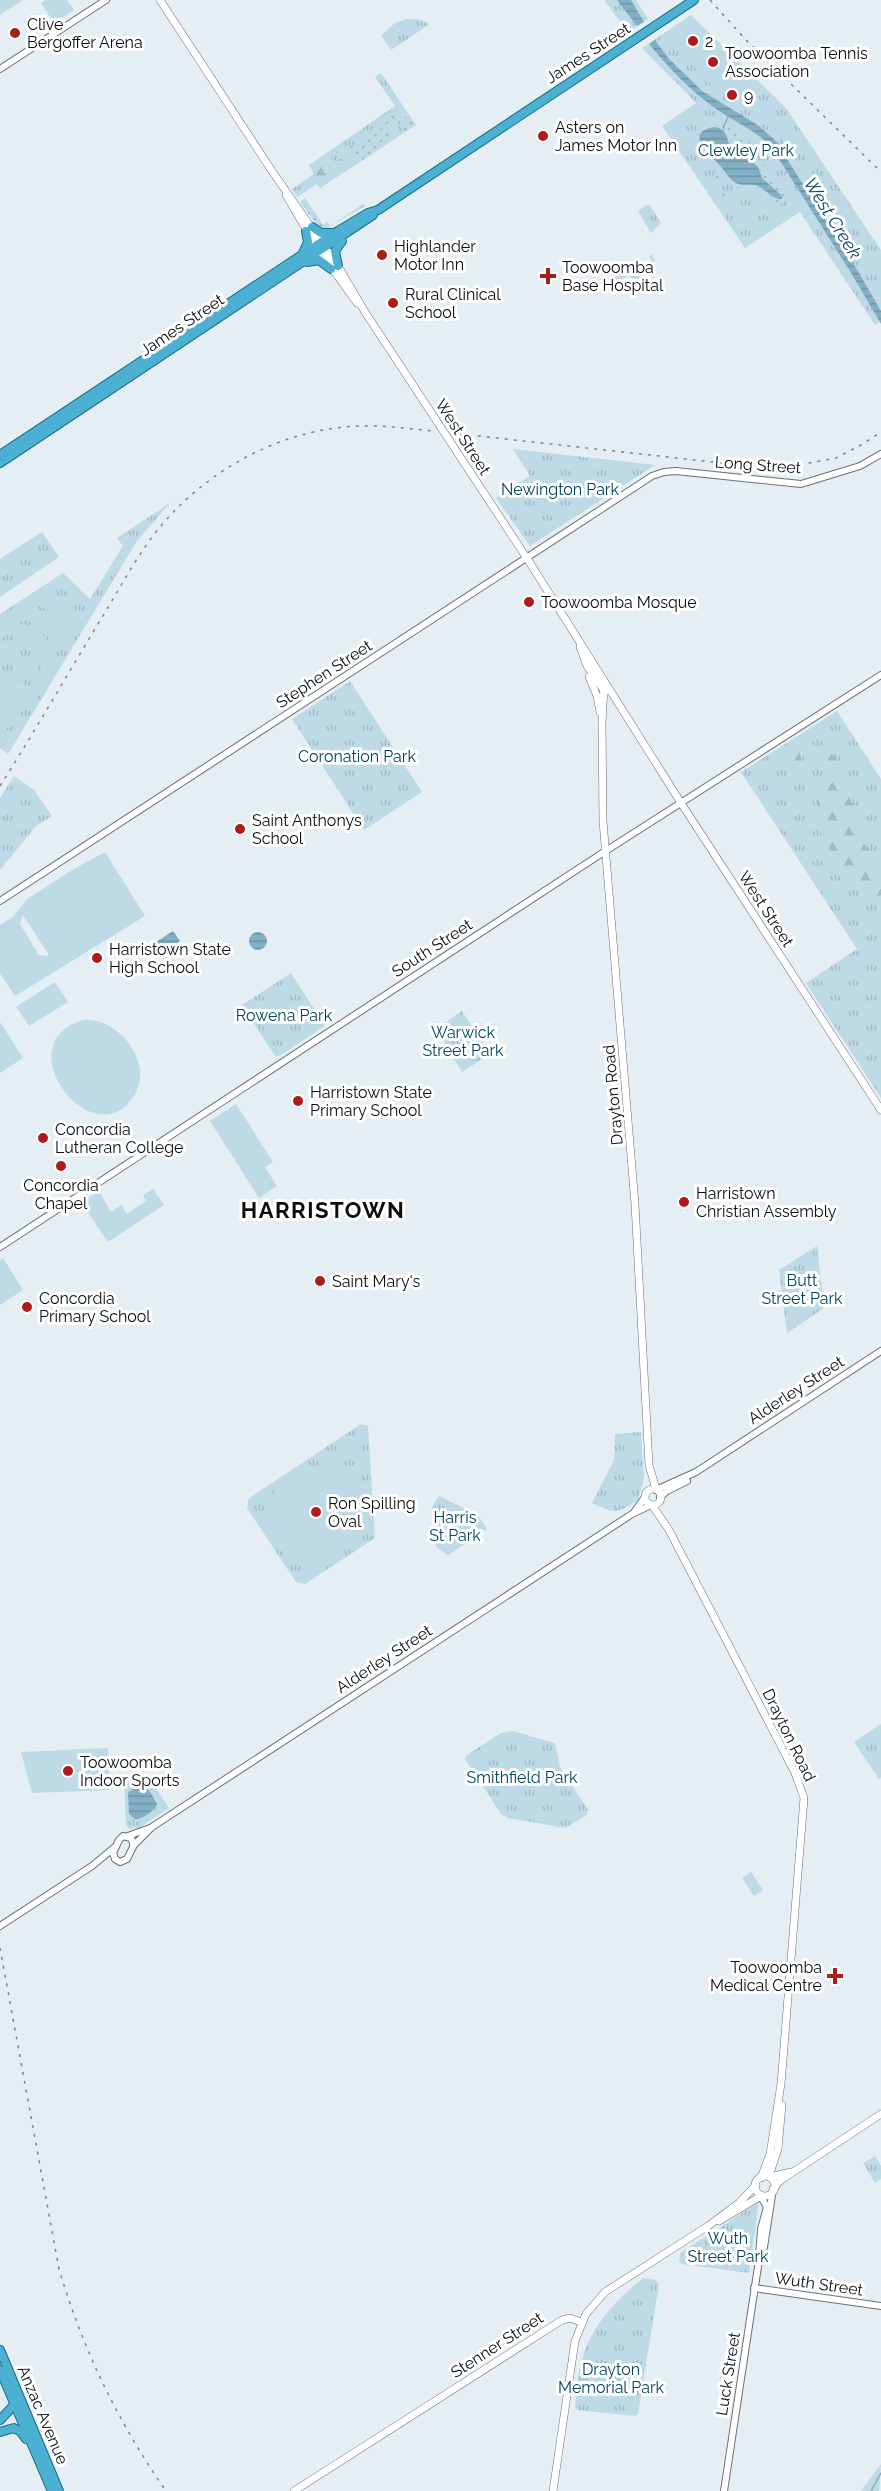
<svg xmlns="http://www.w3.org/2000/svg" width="881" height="2491" font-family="Raleway,sans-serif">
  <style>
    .grass { fill: url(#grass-tufts) }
    .forest { fill: url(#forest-firs) }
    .garden { fill: url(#garden-dots) }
    .pitch { fill: #bedae7; fill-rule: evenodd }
    .water { fill: url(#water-rules) }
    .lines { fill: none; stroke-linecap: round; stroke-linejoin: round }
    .stream { stroke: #82afc3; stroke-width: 1.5 }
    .tertiary-casing { stroke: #697175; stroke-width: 8 }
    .secondary-casing { stroke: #697175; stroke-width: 8 }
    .trunk-casing { stroke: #186b87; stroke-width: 10 }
    .tertiary { stroke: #fff; stroke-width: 6 }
    .secondary { stroke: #fff; stroke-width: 7 }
    .trunk { stroke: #4cb0d2; stroke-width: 8 }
    .rail { stroke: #7e8588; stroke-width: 1.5; stroke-dasharray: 3 6; stroke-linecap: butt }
    .poi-dot { fill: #ad1b1b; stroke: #fff; stroke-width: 2 }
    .labels { text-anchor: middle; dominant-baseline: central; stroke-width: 6; stroke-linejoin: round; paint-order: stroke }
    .poi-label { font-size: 16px; fill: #0a0d0f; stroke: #fff; text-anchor: start }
    .street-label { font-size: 16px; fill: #0a0d0f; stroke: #fff }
    .park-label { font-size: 16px; fill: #02455a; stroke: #fff }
    .water-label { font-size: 18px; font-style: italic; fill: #07485e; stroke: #fff }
    .district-label { font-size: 22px; font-weight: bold; letter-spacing: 1.5px; fill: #0a0d0f; stroke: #fff }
  </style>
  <defs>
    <pattern id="grass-tufts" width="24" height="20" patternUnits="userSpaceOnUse" patternTransform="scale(1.5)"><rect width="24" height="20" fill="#bedae7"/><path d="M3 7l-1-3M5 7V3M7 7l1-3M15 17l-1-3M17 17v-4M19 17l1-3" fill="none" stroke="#a2bac5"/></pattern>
    <pattern id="forest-firs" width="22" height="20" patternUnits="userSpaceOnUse" patternTransform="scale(1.5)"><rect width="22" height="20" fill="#bedae7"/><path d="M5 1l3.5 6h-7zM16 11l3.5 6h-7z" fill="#a2bac5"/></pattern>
    <pattern id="garden-dots" width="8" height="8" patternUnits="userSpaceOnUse" patternTransform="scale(1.5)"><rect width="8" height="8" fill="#bedae7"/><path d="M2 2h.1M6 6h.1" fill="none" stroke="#a2bac5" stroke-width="1.8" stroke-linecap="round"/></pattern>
    <pattern id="water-rules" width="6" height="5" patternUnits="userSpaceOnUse" patternTransform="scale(1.5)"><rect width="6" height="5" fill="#82afc3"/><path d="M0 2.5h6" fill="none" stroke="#6f95a6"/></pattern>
  </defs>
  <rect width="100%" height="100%" fill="#e5eef3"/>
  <!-- grass -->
  <g class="grass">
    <polygon points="604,0 636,0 648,19 628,32"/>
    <polygon points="691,15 786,108 881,250 881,321 875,325 800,212 745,248 662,126 696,103 642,48"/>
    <polygon points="406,19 417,19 430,24 391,50 381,35 395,23"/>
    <polygon points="381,73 416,125 320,188 317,184 297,197 292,189 314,174 309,165 395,106 375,77"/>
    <polygon points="646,205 650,206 661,223 651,233 638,211"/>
    <polygon points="513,449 655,465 530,546 496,498 530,476"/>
    <polygon points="170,503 137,541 8,754 0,748 0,614 63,573 90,599 123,546 117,538"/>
    <polygon points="42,532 59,557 0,597 0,559"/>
    <polygon points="350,681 422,792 364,830 292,719"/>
    <polygon points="837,711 881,779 881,1098 806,983 857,949 741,772"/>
    <polygon points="14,776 34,790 52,816 35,827 0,870 0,798"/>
    <polygon points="291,973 325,1026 279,1056 275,1056 242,1005"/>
    <polygon points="462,1011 490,1054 462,1072 436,1029"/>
    <polygon points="817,1246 824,1308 787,1333 779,1270"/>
    <polygon points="361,1424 368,1426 375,1538 305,1584 296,1582 247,1508 249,1498"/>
    <path d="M641 1432 644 1479 638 1500C617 1514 615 1514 592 1503L614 1460 615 1434Z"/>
    <polygon points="439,1496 478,1515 487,1529 448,1555 436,1547 432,1507"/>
    <polygon points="881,1724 881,1778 879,1779 854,1742"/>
    <polygon points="512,1731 555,1743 560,1767 588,1810 587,1815 565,1828 508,1818 501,1814 465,1759 467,1755 501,1733"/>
    <polygon points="151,1781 169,1808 139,1828 129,1829 126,1825 124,1783"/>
    <polygon points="875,2156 881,2166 881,2179 875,2183 863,2163"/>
    <polygon points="759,2202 749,2273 682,2264 679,2261 680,2253"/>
    <path d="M643 2278 656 2280 659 2284 638 2414 635 2416 577 2410 575 2407C577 2391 577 2375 582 2360 591 2325 617 2300 643 2278Z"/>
    <polygon points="881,2464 879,2491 861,2491"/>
  </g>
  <!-- forest -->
  <g class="forest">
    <polygon points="338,146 341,150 331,158 333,161 351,157 350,154 359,153 363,160 320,188 312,176 315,174 309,165"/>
    <polygon points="796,739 804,770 799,775 792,775 781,759 781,749"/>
    <path d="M827 751 835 756 842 784 855 809 858 832 881 875V902C869 898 859 884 851 874 843 865 833 856 827 846 812 822 817 789 829 765L825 757Z"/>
  </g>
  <!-- garden -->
  <g class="garden">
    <polygon points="396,108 397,115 380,130 375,122"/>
    <polygon points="409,115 416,125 404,132 397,122"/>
    <polygon points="728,120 740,129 752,150 735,143 733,138 730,139 724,129"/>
    <polygon points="386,128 394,139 363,160 359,154 350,154 349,147 366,140"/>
    <path d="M730 140C736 147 746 148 754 154 761 160 788 190 789 198L779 206 762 197 754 188 756 185 772 197 782 196 762 178 758 167 744 154 742 157 730 146Z"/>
    <polygon points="717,165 729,180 727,185 718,173 719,184 724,194 727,194 726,201 715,185"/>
    <polygon points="305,198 323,225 327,222 330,226 363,204 365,206 325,229 316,224 300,202"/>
    <polygon points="652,255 655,260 650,271 636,280 629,276 616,281 614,277 627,272 632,274 651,260 649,257"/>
  </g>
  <!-- pitch -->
  <g class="pitch">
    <polygon points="0,0 23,0 0,15"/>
    <polygon points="46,0 67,0 74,10 54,23 41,3"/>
    <polygon points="691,15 761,85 736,109 662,35"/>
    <polygon points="58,601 58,605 80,611 56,654 53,612 37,605"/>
    <polygon points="40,613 38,626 18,617 19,616"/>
    <path d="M1 624C12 630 24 617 40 632 48 640 52 651 50 662 48 674 12 728 0 734V726C11 719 42 672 43 659 45 634 17 625 0 639Z"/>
    <polygon points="0,672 25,684 0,712"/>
    <path d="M105 852 145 916 15 996 0 973V925L13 917 27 899 72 870ZM23 915 49 955 48 956 39 955 20 924Z"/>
    <polygon points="55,982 68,1002 29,1026 16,1007"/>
    <path d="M83 1020C118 1017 155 1063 134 1096 93 1159 4 1043 83 1020Z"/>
    <polygon points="0,1022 23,1058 0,1073"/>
    <polygon points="236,1104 273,1162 265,1167 277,1186 259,1198 210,1121"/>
    <polygon points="153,1189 164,1205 108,1242 81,1202 99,1191 111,1212 121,1205 127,1214 146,1201 143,1195"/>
    <polygon points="3,1258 23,1290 0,1305 0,1260"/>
    <circle cx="316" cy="1512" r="46"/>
    <polygon points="108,1748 110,1790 32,1793 21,1752"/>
    <polygon points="751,1872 763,1890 754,1896 742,1878"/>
  </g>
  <!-- water -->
  <g class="water">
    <polygon points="617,0 631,0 644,22 637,26"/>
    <path d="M655 40 669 59 702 91 756 124 775 140 859 273 881 311V324L853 276 770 145C753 129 731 120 712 106 689 89 667 66 649 44Z"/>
    <path d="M714 127C726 128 727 137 730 146L742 157 744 154 758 167 762 178 782 196V199C771 199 767 190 758 186 750 183 742 187 734 182 729 178 726 173 722 168 715 158 680 133 714 127Z"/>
    <polygon points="173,931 180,941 162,952 156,942"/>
    <circle cx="258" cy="941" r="9"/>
    <path d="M143 1787 149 1790 157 1804C153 1812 143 1819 135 1819L129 1814 128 1793 134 1788Z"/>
  </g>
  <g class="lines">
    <!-- stream -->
    <g class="stream">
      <polyline points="723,128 729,115"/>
      <polyline points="871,2491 881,2473"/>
    </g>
    <!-- tertiary casing -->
    <g class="tertiary-casing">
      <g id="tertiary">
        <polyline points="0,69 106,0"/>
        <polyline points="0,901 652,476 664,472 676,471 801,484 860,466 881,454"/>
        <polyline points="0,1247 604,852 881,675"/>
        <polyline points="656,1490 696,1472 881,1351"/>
        <polyline points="660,1497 667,1491 687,1481"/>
        <polyline points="635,1511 645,1497"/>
        <polygon points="123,1836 131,1838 134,1845 127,1859 120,1862 115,1859 113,1853 119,1840"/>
        <polyline points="128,1836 150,1828"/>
        <polyline points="133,1846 152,1827 632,1514 651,1505"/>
        <polyline points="0,1926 92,1866 115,1847"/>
        <polyline points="759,2257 761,2229 767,2207 761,2197"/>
        <polyline points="754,2288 881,2306"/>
        <polyline points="724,2491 759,2260 764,2247 773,2189"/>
      </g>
    </g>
    <!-- secondary casing -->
    <g class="secondary-casing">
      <g id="secondary">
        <polyline points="160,0 272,171 338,266 365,312 530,563 681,803 881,1110"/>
        <polyline points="286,195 316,246 357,303"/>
        <polyline points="580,647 587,666 605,692"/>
        <polyline points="589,677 597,696 600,712"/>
        <polyline points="602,680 604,686 602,724 603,821 635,1204 649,1465 656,1489"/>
        <circle cx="653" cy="1497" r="8"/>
        <polyline points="652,1505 669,1530 795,1773 804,1798 781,2084 770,2154 761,2178"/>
        <polyline points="769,2176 778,2149 782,2105"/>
        <circle cx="765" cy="2186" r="10"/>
        <polyline points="770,2177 791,2172"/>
        <polyline points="773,2189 781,2180 881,2114"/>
        <polyline points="719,2221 761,2196"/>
        <polyline points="294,2491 562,2320 570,2318 581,2322"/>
        <polyline points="553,2491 575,2341 586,2314 605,2292 708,2226 739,2203 756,2185"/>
      </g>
    </g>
    <!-- trunk casing -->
    <g class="trunk-casing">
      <g id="trunk">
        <polyline points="312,227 321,233 333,233"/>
        <polyline points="303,253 308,242 306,231"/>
        <polyline points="307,262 319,260 331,269"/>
        <polyline points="338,266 335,251 342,241"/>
        <polyline points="0,455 338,231 368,213 378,210 694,0"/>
        <polyline points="0,463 373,215"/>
        <polyline points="0,2350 59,2491"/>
        <polyline points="0,2370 52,2491"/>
        <polyline points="0,2420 14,2405"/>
        <polyline points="0,2432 14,2428 21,2432 26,2439"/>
      </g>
    </g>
    <!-- tertiary -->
    <use href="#tertiary" class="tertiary"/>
    <!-- secondary -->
    <use href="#secondary" class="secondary"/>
    <!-- trunk -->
    <use href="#trunk" class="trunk"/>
    <!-- rail -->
    <g class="rail">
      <polyline points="710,0 745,39 881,172"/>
      <polyline points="460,434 777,469 836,458 861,445 881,432"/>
      <path d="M0 786C35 731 67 675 101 619 120 588 137 555 160 527 209 468 284 428 361 426 385 425 410 429 434 431"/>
      <path d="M0 1948 59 2269C83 2350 118 2422 166 2491"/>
    </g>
  </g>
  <!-- markers -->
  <g class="poi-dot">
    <circle cx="15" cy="33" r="6"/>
    <circle cx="693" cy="41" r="6"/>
    <circle cx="713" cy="62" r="6"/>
    <circle cx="732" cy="95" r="6"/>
    <circle cx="543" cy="136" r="6"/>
    <circle cx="382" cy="255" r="6"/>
    <path d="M545 267h6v6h6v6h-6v6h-6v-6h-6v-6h6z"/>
    <circle cx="393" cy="303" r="6"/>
    <circle cx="529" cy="602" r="6"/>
    <circle cx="240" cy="829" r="6"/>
    <circle cx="97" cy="958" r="6"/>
    <circle cx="298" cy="1101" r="6"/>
    <circle cx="43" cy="1138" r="6"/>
    <circle cx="61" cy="1166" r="6"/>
    <circle cx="684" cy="1202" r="6"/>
    <circle cx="320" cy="1281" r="6"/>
    <circle cx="27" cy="1307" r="6"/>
    <circle cx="316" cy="1512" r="6"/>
    <circle cx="68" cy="1771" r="6"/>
    <path d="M832 1967h6v6h6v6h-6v6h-6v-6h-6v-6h6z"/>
  </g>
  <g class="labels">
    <!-- poi labels -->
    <g class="poi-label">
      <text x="27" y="24">Clive<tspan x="27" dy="18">Bergoffer Arena</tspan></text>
      <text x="705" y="41">2</text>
      <text x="725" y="53">Toowoomba Tennis<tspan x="725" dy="18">Association</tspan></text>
      <text x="744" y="95">9</text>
      <text x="555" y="127">Asters on<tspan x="555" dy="18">James Motor Inn</tspan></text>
      <text x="394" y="246">Highlander<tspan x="394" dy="18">Motor Inn</tspan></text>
      <text x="562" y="267">Toowoomba<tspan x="562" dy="18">Base Hospital</tspan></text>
      <text x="405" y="294">Rural Clinical<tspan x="405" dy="18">School</tspan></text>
      <text x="541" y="602">Toowoomba Mosque</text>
      <text x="252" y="820">Saint Anthonys<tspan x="252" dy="18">School</tspan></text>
      <text x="109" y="949">Harristown State<tspan x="109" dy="18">High School</tspan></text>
      <text x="310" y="1092">Harristown State<tspan x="310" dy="18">Primary School</tspan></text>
      <text x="55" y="1129">Concordia<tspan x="55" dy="18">Lutheran College</tspan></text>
      <text x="61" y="1185" text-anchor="middle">Concordia<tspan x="61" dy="18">Chapel</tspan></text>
      <text x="696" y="1193">Harristown<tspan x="696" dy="18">Christian Assembly</tspan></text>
      <text x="332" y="1281">Saint Mary's</text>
      <text x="39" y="1298">Concordia<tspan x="39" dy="18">Primary School</tspan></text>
      <text x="328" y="1503">Ron Spilling<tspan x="328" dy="18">Oval</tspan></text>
      <text x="80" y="1762">Toowoomba<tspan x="80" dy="18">Indoor Sports</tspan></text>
      <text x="822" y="1967" text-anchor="end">Toowoomba<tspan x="822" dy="18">Medical Centre</tspan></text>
    </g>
    <!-- street labels -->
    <g class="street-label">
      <text transform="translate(588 53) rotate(-33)">James Street</text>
      <text transform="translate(182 325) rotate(-34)">James Street</text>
      <text transform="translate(463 437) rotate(57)">West Street</text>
      <text transform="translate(758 465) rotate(4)">Long Street</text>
      <text transform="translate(324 674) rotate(-33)">Stephen Street</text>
      <text transform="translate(766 909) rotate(57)">West Street</text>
      <text transform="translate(432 948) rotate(-33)">South Street</text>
      <text transform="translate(613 1095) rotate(-95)">Drayton Road</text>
      <text transform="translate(796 1390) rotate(-33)">Alderley Street</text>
      <text transform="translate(384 1659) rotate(-33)">Alderley Street</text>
      <text transform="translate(789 1735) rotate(64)">Drayton Road</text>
      <text transform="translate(819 2284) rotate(8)">Wuth Street</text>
      <text transform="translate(497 2345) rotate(-33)">Stenner Street</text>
      <text transform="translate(728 2374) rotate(-81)">Luck Street</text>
      <text transform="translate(43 2415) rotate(67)">Anzac Avenue</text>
    </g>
    <!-- park labels -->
    <g class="park-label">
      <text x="746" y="150">Clewley Park</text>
      <text x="560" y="489">Newington Park</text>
      <text x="357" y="756">Coronation Park</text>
      <text x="284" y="1015">Rowena Park</text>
      <text x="463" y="1032">Warwick<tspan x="463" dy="18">Street Park</tspan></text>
      <text x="802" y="1280">Butt<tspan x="802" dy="18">Street Park</tspan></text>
      <text x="455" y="1517">Harris<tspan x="455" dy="18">St Park</tspan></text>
      <text x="522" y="1777">Smithfield Park</text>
      <text x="728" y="2238">Wuth<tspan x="728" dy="18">Street Park</tspan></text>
      <text x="611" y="2369">Drayton<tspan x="611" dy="18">Memorial Park</tspan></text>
    </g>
    <!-- water labels -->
    <g class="water-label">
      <text transform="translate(833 218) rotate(58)">West Creek</text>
    </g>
    <!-- district labels -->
    <g class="district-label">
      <text x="323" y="1210">HARRISTOWN</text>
    </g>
  </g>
</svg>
